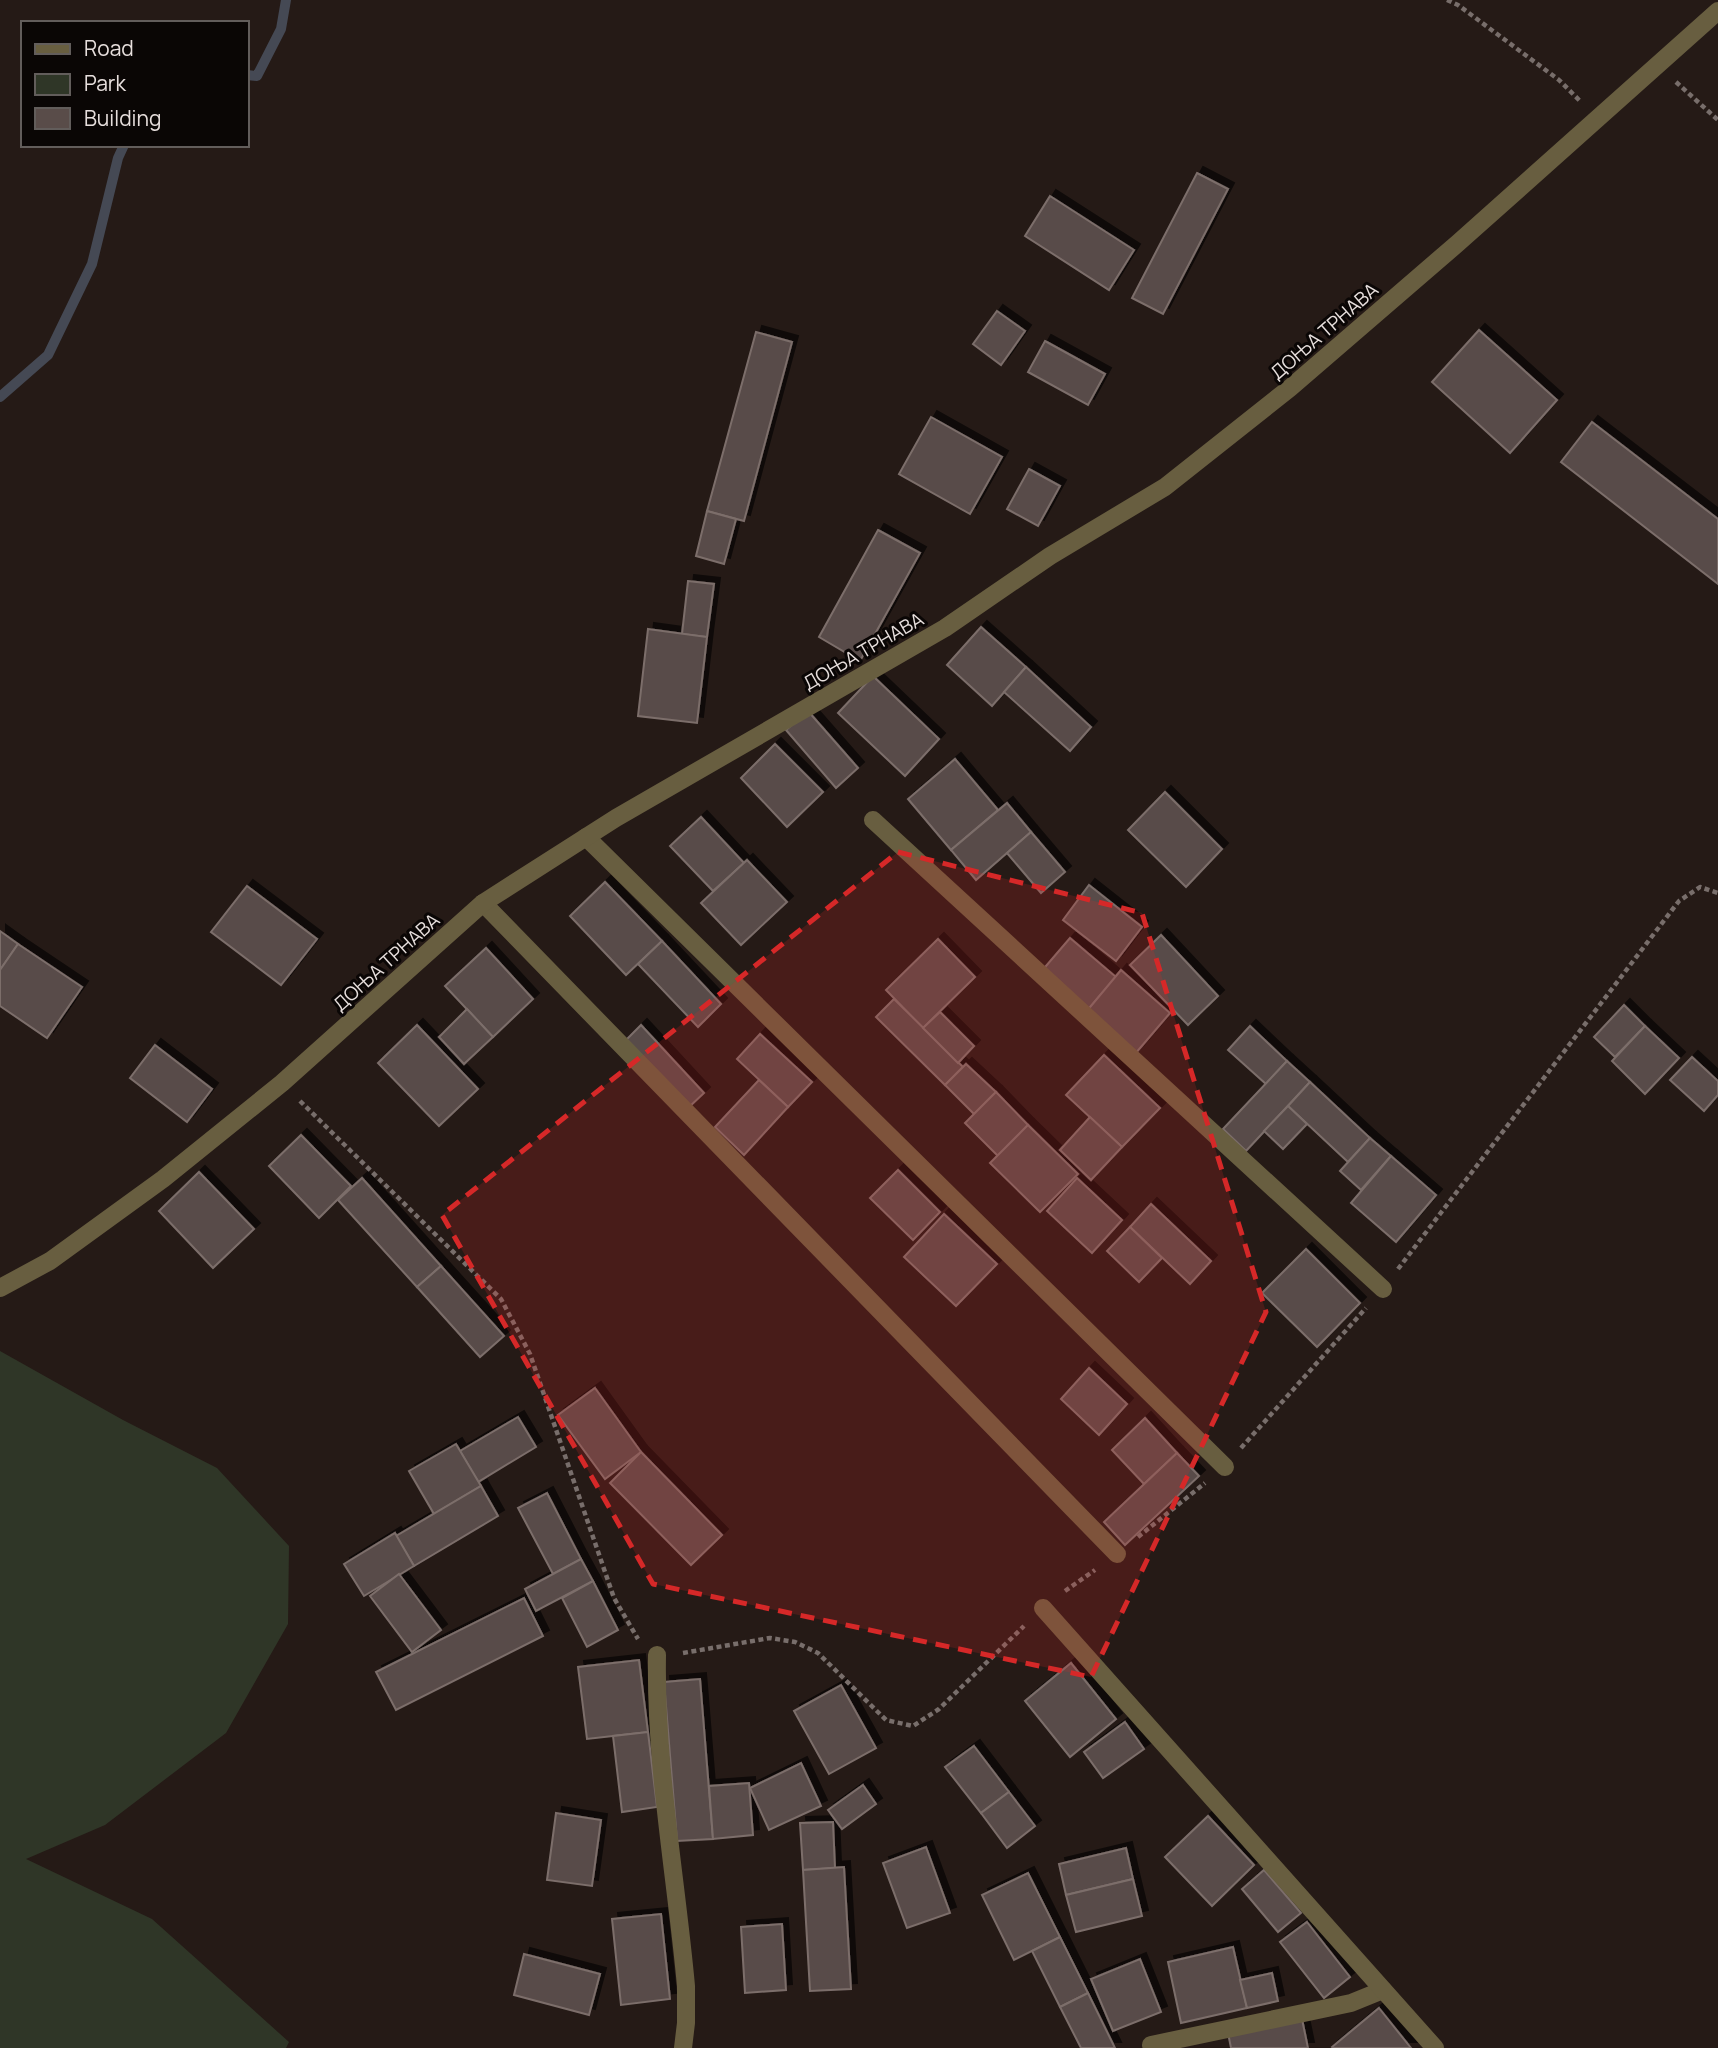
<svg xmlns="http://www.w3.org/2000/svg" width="1718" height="2048" font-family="Manrope,sans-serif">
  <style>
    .green { fill: #2f3627 }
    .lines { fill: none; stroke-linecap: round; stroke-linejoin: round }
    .stream { stroke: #454954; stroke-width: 10 }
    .building { fill: #594c49; stroke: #7c6e6b; stroke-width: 2; filter: url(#shadow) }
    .path { stroke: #786e6b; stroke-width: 4.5; stroke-dasharray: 5 3.5; stroke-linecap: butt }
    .lane { stroke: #685e40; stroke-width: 18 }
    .street { stroke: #685e40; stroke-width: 18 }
    .marked { fill: #d62828; fill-opacity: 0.2; stroke: #d62828; stroke-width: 5; stroke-dasharray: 14 9; stroke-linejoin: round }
    .labels { text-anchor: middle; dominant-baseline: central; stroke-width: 6; stroke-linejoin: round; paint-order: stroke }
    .street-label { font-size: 19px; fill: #e7dfdd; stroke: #0a0605 }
  </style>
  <defs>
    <filter id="shadow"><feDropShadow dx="6" dy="-6" stdDeviation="0" flood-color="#0009"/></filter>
  </defs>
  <rect width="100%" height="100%" fill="#251a16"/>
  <!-- green -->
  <polygon class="green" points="0,1351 123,1420 217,1468 289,1546 288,1624 226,1733 105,1825 26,1859 152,1919 289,2042 286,2048 0,2048"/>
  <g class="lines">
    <!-- stream -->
    <g class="stream">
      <polyline points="247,75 257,76 281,29 286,0"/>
      <polyline points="0,397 48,355 92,264 118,158 124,145"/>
    </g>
  </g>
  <!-- building -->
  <g class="building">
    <polygon points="1197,173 1228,189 1163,314 1132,298"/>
    <polygon points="1050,196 1134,250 1109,290 1025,236"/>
    <polygon points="997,311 1025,331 1001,365 973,344"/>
    <polygon points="1479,330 1557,400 1510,453 1432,382"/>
    <polygon points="756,332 792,342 744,521 707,511"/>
    <polygon points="1045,341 1105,374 1088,405 1028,372"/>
    <polygon points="931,417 1002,457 970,514 899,474"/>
    <polygon points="1592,422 1718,519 1718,584 1561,462"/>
    <polygon points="1029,469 1060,486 1038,526 1007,509"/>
    <polygon points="707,511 736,519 724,564 696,556"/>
    <polygon points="878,530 920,553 860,661 819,637"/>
    <polygon points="688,581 714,584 707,637 682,634"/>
    <polygon points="981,627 1026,667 992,706 947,665"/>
    <polygon points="648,629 707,637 697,723 638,716"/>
    <polygon points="1026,667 1091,727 1070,751 1004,692"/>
    <polygon points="873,676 939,739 905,776 838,713"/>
    <polygon points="808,711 858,768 836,788 786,730"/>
    <polygon points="775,744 823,792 787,827 741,778"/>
    <polygon points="955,759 998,810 951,850 908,799"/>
    <polygon points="1165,792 1222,849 1186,887 1128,830"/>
    <polygon points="1007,803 1031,832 976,880 951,850"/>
    <polygon points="701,817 744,863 713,891 670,846"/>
    <polygon points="1031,832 1065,872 1041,893 1007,853"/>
    <polygon points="747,860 787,902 741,945 701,903"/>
    <polygon points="605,882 662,941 626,975 570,916"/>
    <polygon points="1089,885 1142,927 1116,961 1063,920"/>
    <polygon points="247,886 317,939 281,985 211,932"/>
    <polygon points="0,931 18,944 0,970"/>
    <polygon points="1161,935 1218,996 1188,1025 1130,965"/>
    <polygon points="1070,938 1116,977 1086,1012 1040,973"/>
    <polygon points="938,939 975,977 923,1028 886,990"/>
    <polygon points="662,941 721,1004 698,1027 638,964"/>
    <polygon points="18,944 82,987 47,1038 0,1006 0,970"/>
    <polygon points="486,948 533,999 493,1037 445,986"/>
    <polygon points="1121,970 1170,1013 1135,1054 1086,1012"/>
    <polygon points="894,999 963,1067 945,1085 876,1017"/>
    <polygon points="1624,1005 1645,1026 1615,1057 1594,1037"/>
    <polygon points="467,1009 493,1037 464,1064 439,1037"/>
    <polygon points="940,1012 974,1046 958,1063 923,1028"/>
    <polygon points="417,1025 478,1089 439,1126 378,1063"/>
    <polygon points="641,1025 704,1093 688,1108 625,1041"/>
    <polygon points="1250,1026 1287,1061 1266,1084 1228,1050"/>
    <polygon points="1645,1026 1679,1058 1645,1094 1612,1061"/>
    <polygon points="760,1034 812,1082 788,1107 737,1059"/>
    <polygon points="155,1045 212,1089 187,1122 130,1078"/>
    <polygon points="1104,1055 1160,1108 1122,1147 1066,1095"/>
    <polygon points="1692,1057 1718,1081 1718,1095 1704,1111 1670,1080"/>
    <polygon points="1287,1061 1310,1082 1246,1151 1223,1129"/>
    <polygon points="966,1064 996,1092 974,1114 945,1085"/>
    <polygon points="759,1080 788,1107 744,1155 715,1127"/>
    <polygon points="1310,1082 1370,1138 1348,1162 1288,1106"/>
    <polygon points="996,1092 1028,1125 998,1156 965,1123"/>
    <polygon points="1288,1106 1307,1124 1283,1149 1264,1131"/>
    <polygon points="1090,1117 1122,1147 1091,1180 1060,1150"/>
    <polygon points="1028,1125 1078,1174 1040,1212 990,1163"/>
    <polygon points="301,1135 351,1186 319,1218 269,1166"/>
    <polygon points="1370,1138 1391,1156 1361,1190 1340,1171"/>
    <polygon points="1391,1156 1436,1195 1396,1242 1351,1203"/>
    <polygon points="898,1170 940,1212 913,1240 870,1198"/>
    <polygon points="199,1172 254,1229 213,1268 159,1211"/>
    <polygon points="362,1178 441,1266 417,1287 338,1200"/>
    <polygon points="1077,1178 1122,1220 1092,1253 1047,1211"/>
    <polygon points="1151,1204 1211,1261 1190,1284 1130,1227"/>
    <polygon points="944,1214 997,1264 956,1306 904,1257"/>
    <polygon points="1130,1227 1162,1258 1139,1282 1107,1251"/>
    <polygon points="1306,1249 1360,1303 1317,1347 1262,1293"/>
    <polygon points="441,1266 504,1336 480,1357 417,1287"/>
    <polygon points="1089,1368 1127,1404 1099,1435 1061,1399"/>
    <polygon points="595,1388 641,1452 605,1479 558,1415"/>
    <polygon points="518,1417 536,1447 478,1482 460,1451"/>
    <polygon points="1145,1418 1177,1453 1144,1484 1112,1450"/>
    <polygon points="456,1444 481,1486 434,1514 409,1471"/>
    <polygon points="641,1452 722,1535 691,1565 610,1483"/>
    <polygon points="1177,1453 1199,1476 1125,1545 1104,1522"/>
    <polygon points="481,1486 498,1516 414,1566 396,1536"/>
    <polygon points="547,1493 581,1559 553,1574 518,1508"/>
    <polygon points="395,1533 414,1566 364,1596 344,1564"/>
    <polygon points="581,1559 593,1581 536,1611 525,1589"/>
    <polygon points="399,1574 441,1630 412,1652 370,1596"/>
    <polygon points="593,1581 618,1630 587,1647 562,1598"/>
    <polygon points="524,1598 543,1636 396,1710 376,1672"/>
    <polygon points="639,1660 648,1732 587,1739 578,1667"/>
    <polygon points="1071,1663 1116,1719 1070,1757 1025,1701"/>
    <polygon points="700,1679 713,1839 677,1841 664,1682"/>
    <polygon points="841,1685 876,1748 829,1774 794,1711"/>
    <polygon points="1125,1722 1144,1749 1103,1778 1084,1752"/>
    <polygon points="648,1732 657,1807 622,1812 613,1736"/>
    <polygon points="974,1746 1009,1792 981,1813 945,1767"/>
    <polygon points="801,1763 821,1806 769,1830 750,1788"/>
    <polygon points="749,1783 753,1835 713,1839 709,1786"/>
    <polygon points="863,1785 876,1804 842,1829 828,1810"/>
    <polygon points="1009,1792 1035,1826 1007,1848 981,1813"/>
    <polygon points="556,1813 601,1820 592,1886 547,1880"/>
    <polygon points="1208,1816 1254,1865 1212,1906 1165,1857"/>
    <polygon points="833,1822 835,1868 803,1870 800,1823"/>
    <polygon points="926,1847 950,1913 907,1928 883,1863"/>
    <polygon points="1126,1848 1133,1879 1066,1895 1059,1864"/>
    <polygon points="844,1867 851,1989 810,1991 803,1870"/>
    <polygon points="1264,1870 1301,1913 1278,1932 1242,1889"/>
    <polygon points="1028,1873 1060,1937 1014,1960 982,1895"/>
    <polygon points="1133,1879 1142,1916 1076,1932 1066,1895"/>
    <polygon points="661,1914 670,1999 621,2005 612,1919"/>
    <polygon points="1307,1922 1350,1977 1324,1998 1280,1942"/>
    <polygon points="782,1924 786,1990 745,1993 741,1927"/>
    <polygon points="1060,1937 1088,1993 1060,2007 1032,1951"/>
    <polygon points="1233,1947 1247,2008 1181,2023 1168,1962"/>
    <polygon points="524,1954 600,1974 589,2015 514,1995"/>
    <polygon points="1140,1959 1161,2012 1113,2031 1091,1979"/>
    <polygon points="1272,1973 1278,2001 1247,2008 1240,1980"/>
    <polygon points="1088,1993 1115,2048 1081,2048 1060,2007"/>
    <polygon points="1379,2008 1411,2048 1333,2048 1332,2047"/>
    <polygon points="1302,2019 1308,2048 1231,2048 1228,2033"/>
  </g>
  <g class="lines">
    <!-- path -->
    <g class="path">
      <polyline points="1447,0 1458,5 1559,80 1580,101"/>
      <polyline points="1676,82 1718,120"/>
      <polyline points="300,1101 501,1299 530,1354 614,1598 638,1639"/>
      <polyline points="1398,1269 1679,901 1700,887 1718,893"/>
      <polyline points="1241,1448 1366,1308"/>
      <polyline points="1138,1537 1205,1483"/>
      <polyline points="1065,1591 1095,1570"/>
      <polyline points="683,1653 770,1638 795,1642 818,1653 886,1720 913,1726 939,1709 1024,1626"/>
    </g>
    <!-- lane -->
    <g class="lane">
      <path d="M657 1655C655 1766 676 1876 686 1986V2023L683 2048"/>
      <polyline points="1151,2045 1351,2003 1383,1990"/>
    </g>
    <!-- street -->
    <g class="street">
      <polyline points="873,820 1383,1289"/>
      <polyline points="586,837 1225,1467"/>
      <polyline points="483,903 1117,1554"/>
      <polyline points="0,1288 50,1261 163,1179 282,1083 483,903 616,818 945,628 1050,556 1165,487 1290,388 1458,243 1718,11"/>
      <polyline points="1043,1608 1435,2048"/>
    </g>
  </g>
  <!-- marked area -->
  <path class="marked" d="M898 852 1142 913 1266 1312 1091 1677 653 1584 442 1215Z"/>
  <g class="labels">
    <!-- street labels -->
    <g class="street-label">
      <text transform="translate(1324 331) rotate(-41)">ДОЊА ТРНАВА</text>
      <text transform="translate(863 651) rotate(-30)">ДОЊА ТРНАВА</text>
      <text transform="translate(386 962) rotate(-42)">ДОЊА ТРНАВА</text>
    </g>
  </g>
  <!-- legend -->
  <rect x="21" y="21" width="228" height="126" fill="#0a0605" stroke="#625d5b" stroke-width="2"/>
  <rect x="35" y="44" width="35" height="10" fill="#685e40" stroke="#625d5b" stroke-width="2"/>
  <text x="84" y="56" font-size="21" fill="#e7dfdd">Road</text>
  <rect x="35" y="74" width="35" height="21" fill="#2f3627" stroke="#625d5b" stroke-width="2"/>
  <text x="84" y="91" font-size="21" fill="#e7dfdd">Park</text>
  <rect x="35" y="108" width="35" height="21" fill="#594c49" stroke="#625d5b" stroke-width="2"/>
  <text x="84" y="126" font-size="21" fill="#e7dfdd">Building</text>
</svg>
